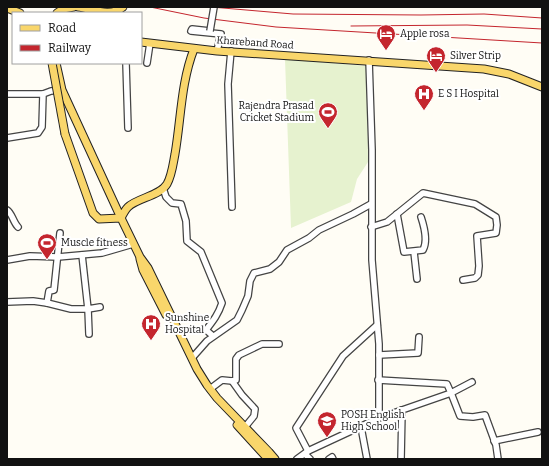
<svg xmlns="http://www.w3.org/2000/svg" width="549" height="466" font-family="Bitter,serif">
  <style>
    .pitch { fill: #e6f2cf }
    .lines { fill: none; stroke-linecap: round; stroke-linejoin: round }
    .minor-casing { stroke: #444; stroke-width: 8 }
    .major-casing { stroke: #222; stroke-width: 9 }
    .minor { stroke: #fff; stroke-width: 5.5 }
    .major { stroke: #f9d66b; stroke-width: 7 }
    .rail { stroke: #c4262e; stroke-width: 1 }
    .minor-bridge-casing { stroke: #444; stroke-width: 8; stroke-linecap: butt }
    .major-bridge-casing { stroke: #222; stroke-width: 9; stroke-linecap: butt }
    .minor-bridge { stroke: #fff; stroke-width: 5.5 }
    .major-bridge { stroke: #f9d66b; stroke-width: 7 }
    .labels { text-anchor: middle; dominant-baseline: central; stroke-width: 4; stroke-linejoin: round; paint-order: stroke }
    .poi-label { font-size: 10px; fill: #111; stroke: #fff; text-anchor: start }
    .street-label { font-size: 10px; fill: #111; stroke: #fff }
  </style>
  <rect width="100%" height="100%" fill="#fffdf5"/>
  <!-- pitch -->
  <polygon class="pitch" points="285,59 367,66 368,162 357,179 351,202 291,228"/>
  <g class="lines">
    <!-- minor casing -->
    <g class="minor-casing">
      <g id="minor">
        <polyline points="210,31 192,29 191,31 221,34 217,51"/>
        <polyline points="231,51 228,84 232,207"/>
        <polyline points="369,60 372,150 372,260 379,344 379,418 451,393 460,416 473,417 485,415 496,445 498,459"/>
        <polyline points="126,63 128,128"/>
        <polyline points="147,63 150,43"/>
        <polyline points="7,94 43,94"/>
        <polyline points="7,138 38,133 42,127 43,94 51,91 61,90"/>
        <path d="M163 188 166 197 172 203 181 204 186 221 187 241 201 252 222 303C218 315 213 321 206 330L213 336"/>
        <path d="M7 210C12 213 13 222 18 227"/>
        <path d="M397 214 404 252 423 250C428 241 424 226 421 217"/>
        <polyline points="371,227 387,222 423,193 475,204 496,217 497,225 496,233 477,236 479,266 478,275 475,278 463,280"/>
        <polyline points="60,233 54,290 49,291 47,303 71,309 88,309 89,334"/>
        <polyline points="414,252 417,279"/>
        <polyline points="82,255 88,309 100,307"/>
        <polyline points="7,260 30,256 58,257 102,253 133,244"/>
        <polyline points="7,302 33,301 47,303"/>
        <polyline points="377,325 343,356 296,428 308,451 379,418"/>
        <polyline points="379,355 418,353 419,337"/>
        <polyline points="192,358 207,341 237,320 242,310 248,296 250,281 254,273 270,269 279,262 287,250 309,238 319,230 353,214 371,204"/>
        <polyline points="378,380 447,384 451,393 472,382"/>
        <polyline points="232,381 236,380 236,359 239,355 262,344 279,344"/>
        <polyline points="210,389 222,380 232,381 242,395 255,409 254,416 245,427"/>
        <polyline points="361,427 367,459"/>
        <polyline points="494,441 538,432"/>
        <polyline points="305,454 310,459"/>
        <polyline points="297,459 308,451"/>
        <polyline points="329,459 332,457 333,459"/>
        <polyline points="401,459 402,410"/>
      </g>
    </g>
    <!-- major casing -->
    <g class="major-casing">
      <g id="major">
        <path d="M78 7C93 9 110 18 123 7"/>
        <polyline points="7,8 20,13"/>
        <polyline points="57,13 63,9 74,7"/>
        <polyline points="141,42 217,51 484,69 509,74 542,87"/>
        <path d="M56 63 62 90 121 218C123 214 125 210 128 207 137 198 160 196 167 184 172 175 173 164 175 154 181 119 181 82 194 49"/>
        <polyline points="65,134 93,213 99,219 121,218 140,257 148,268 197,369 207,385 217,398 269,452 275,459"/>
        <polyline points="140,259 143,270 166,315"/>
        <polyline points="237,425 268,459"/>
      </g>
    </g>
    <!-- minor -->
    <use href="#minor" class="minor"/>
    <!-- major -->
    <use href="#major" class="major"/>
    <!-- rail -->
    <g class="rail">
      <polyline points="150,7 204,18 276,27 542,43"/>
      <polyline points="211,7 293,14 421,15 484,14 542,18"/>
      <polyline points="351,26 467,25 542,29"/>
    </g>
    <!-- minor-bridge casing -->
    <g class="minor-bridge-casing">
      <polyline id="minor-bridge" points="210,31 214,7"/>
    </g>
    <!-- major-bridge casing -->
    <g class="major-bridge-casing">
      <polyline id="major-bridge" points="52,63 65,134"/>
    </g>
    <!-- minor-bridge -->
    <use href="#minor-bridge" class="minor-bridge"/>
    <!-- major-bridge -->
    <use href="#major-bridge" class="major-bridge"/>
  </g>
  <!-- icons -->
  <defs>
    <g id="hotel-pin" transform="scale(1)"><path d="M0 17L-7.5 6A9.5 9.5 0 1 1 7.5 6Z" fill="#c4262e" stroke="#fff"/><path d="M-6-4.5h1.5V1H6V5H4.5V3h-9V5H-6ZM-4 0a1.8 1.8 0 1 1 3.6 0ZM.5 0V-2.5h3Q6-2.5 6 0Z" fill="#fff"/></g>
    <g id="hospital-pin" transform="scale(1)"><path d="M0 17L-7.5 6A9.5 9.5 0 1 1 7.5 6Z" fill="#c4262e" stroke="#fff"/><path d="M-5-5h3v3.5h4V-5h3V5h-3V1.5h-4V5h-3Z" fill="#fff"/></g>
    <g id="stadium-pin" transform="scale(1)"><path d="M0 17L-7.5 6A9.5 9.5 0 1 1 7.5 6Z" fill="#c4262e" stroke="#fff"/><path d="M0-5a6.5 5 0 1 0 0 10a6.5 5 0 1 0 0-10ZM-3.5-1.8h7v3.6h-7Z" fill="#fff"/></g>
    <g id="school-pin" transform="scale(1)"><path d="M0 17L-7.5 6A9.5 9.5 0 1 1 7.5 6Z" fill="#c4262e" stroke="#fff"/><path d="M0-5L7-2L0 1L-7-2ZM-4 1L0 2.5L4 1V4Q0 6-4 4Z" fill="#fff"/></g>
  </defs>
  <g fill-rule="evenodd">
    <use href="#hotel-pin" x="386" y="34"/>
    <use href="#hotel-pin" x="436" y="56"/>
    <use href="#hospital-pin" x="424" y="94"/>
    <use href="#stadium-pin" x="328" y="112"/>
    <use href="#stadium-pin" x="47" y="243"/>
    <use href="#hospital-pin" x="151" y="324"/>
    <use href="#school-pin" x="327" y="421"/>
  </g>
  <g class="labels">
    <!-- poi labels -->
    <g class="poi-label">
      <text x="400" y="34">Apple rosa</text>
      <text x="450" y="56">Silver Strip</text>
      <text x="438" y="94">E S I Hospital</text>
      <text x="314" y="106" text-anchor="end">Rajendra Prasad<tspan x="314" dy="12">Cricket Stadium</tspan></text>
      <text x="61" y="243">Muscle fitness</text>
      <text x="165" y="318">Sunshine<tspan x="165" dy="12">Hospital</tspan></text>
      <text x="341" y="415">POSH English<tspan x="341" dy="12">High School</tspan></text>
    </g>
    <!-- street labels -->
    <g class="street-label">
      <text transform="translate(255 43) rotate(4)">Khareband Road</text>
    </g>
  </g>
  <!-- border -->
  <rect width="549" height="466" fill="none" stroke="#111111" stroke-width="16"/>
  <!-- legend -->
  <rect x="12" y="12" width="130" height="52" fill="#ffffff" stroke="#a0a0a0"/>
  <rect x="20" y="25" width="20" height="6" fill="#f9d66b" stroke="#a0a0a0"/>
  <text x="48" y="32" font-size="12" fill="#111111">Road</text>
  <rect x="20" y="45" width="20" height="6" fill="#c4262e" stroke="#a0a0a0"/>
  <text x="48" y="52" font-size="12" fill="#111111">Railway</text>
</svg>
